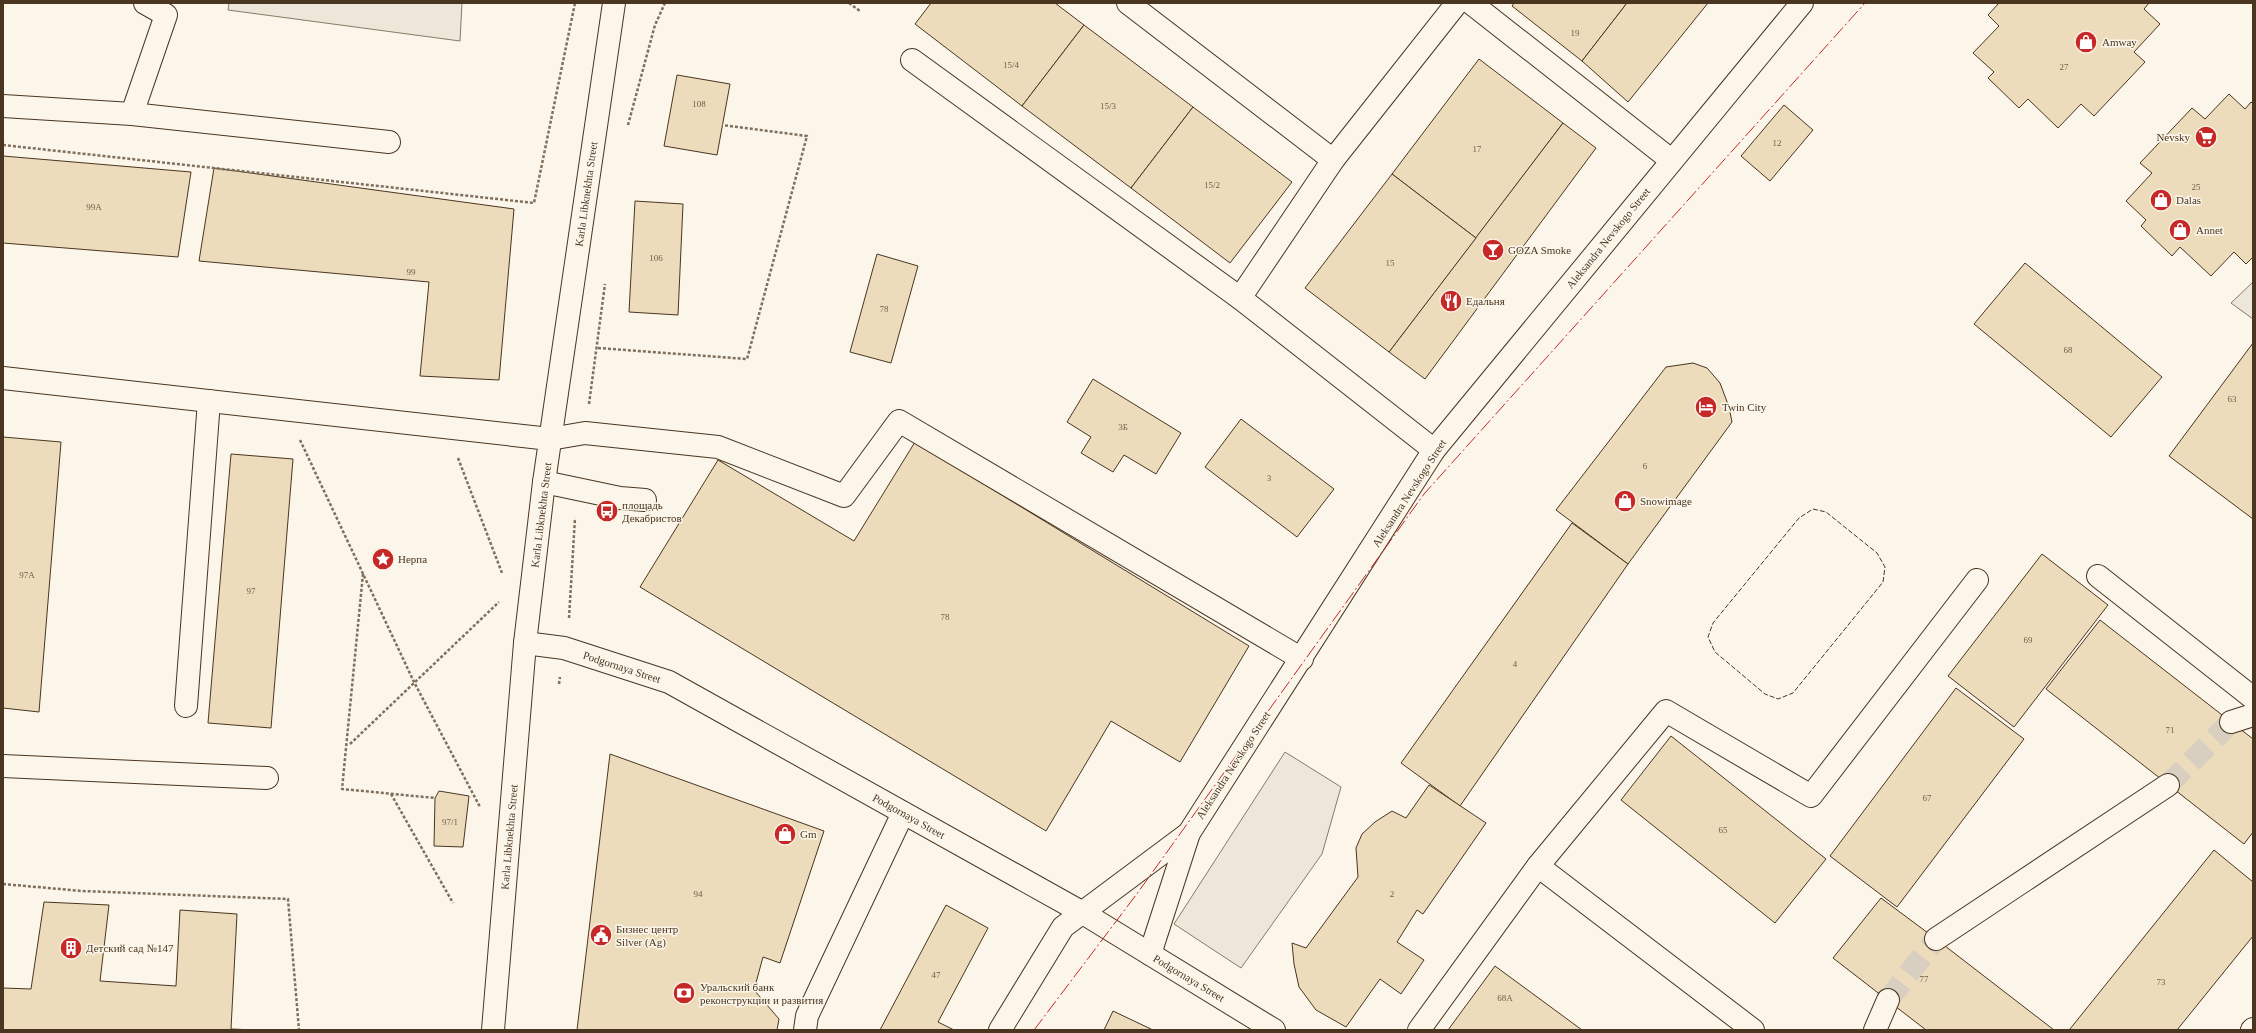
<svg xmlns="http://www.w3.org/2000/svg" width="2256" height="1033" font-family="'Times New Roman',serif">
  <style>
    .parking { fill: #ede7d9; stroke: #887966 }
    .building { fill: #ecdcbc; stroke: #4a3520 }
    .lines { fill: none; stroke-linecap: round; stroke-linejoin: round }
    .minor-tunnel { stroke: #d8cfc1; stroke-width: 22; stroke-dasharray: 22 11; stroke-linecap: butt }
    .minor-casing { stroke: #4a3520; stroke-width: 24 }
    .major-casing { stroke: #4a3520; stroke-width: 24 }
    .path { stroke: #7f6f5c; stroke-width: 2.5; stroke-dasharray: 3 2; stroke-linecap: butt }
    .minor { stroke: #fbf6e9; stroke-width: 22 }
    .major { stroke: #fbf6e9; stroke-width: 22 }
    .fence { stroke: #4a3520; stroke-width: 1; stroke-dasharray: 5 2; stroke-linecap: butt }
    .power { stroke: #c62828; stroke-width: 1; stroke-dasharray: 14 3 2 3; stroke-linecap: butt }
    .labels { text-anchor: middle; dominant-baseline: central; stroke-width: 3; stroke-linejoin: round; paint-order: stroke }
    .number-label { font-size: 9px; fill: #725f47 }
    .poi-label { font-size: 11px; fill: #4a3520; stroke: #fbf6e9; text-anchor: start }
    .street-label { font-size: 11px; fill: #4a3520; stroke: #fbf6e9 }
  </style>
  <rect width="100%" height="100%" fill="#fbf6e9"/>
  <!-- parking -->
  <g class="parking">
    <polygon points="229,3 462,3 460,41 228,10"/>
    <polygon points="2253,282 2253,319 2231,303"/>
    <polygon points="1285,752 1341,787 1322,854 1241,968 1174,924"/>
  </g>
  <!-- building -->
  <g class="building">
    <polygon points="931,3 1055,3 1084,25 1022,106 915,24"/>
    <polygon points="1514,3 1627,3 1582,61 1512,6"/>
    <polygon points="1627,3 1708,3 1628,102 1582,61"/>
    <polygon points="1999,3 2149,3 2144,9 2160,24 2134,52 2145,62 2094,116 2081,104 2058,128 2028,99 2019,108 1988,78 1994,72 1973,53 1999,26 1988,15"/>
    <polygon points="1084,25 1193,107 1131,188 1022,106"/>
    <polygon points="1479,59 1563,123 1476,238 1392,174"/>
    <polygon points="677,75 730,84 717,155 664,146"/>
    <polygon points="2229,94 2245,109 2251,102 2253,104 2253,257 2246,264 2234,252 2211,276 2180,247 2172,256 2141,226 2146,220 2126,201 2152,173 2140,163 2192,108 2205,119"/>
    <polygon points="1784,105 1813,130 1770,181 1741,156"/>
    <polygon points="1193,107 1292,182 1230,263 1131,188"/>
    <polygon points="1563,123 1596,148 1425,379 1389,352"/>
    <polygon points="3,156 191,172 178,257 3,243"/>
    <polygon points="214,168 514,209 499,380 420,376 429,282 199,261"/>
    <polygon points="1392,174 1476,238 1389,352 1305,288"/>
    <polygon points="635,201 683,204 678,315 629,312"/>
    <polygon points="877,254 918,266 891,363 850,352"/>
    <polygon points="2025,263 2162,377 2111,437 1974,324"/>
    <polygon points="2253,343 2253,519 2169,456"/>
    <polygon points="1693,363 1707,368 1720,383 1729,407 1732,422 1628,564 1556,510 1666,367"/>
    <polygon points="1093,379 1181,433 1156,474 1124,455 1113,472 1081,453 1091,437 1067,422"/>
    <polygon points="1241,419 1334,489 1297,537 1205,467"/>
    <polygon points="3,437 61,442 39,712 3,708"/>
    <polygon points="915,442 1249,646 1180,762 1111,721 1046,831 640,587 718,460 854,541"/>
    <polygon points="231,454 293,459 271,728 208,723"/>
    <polygon points="1572,523 1628,564 1460,806 1401,763"/>
    <polygon points="2042,554 2108,605 2014,727 1948,676"/>
    <polygon points="2100,620 2253,739 2253,832 2244,844 2046,689"/>
    <polygon points="1956,688 2024,739 1897,907 1830,856"/>
    <polygon points="1671,736 1826,859 1775,923 1621,800"/>
    <polygon points="610,754 824,831 780,963 763,957 754,990 779,1019 777,1030 577,1030"/>
    <polygon points="1429,785 1486,823 1423,914 1417,910 1397,942 1424,960 1401,994 1380,979 1346,1027 1316,1010 1299,987 1294,964 1292,943 1306,948 1358,877 1356,848 1362,834 1375,822 1392,811 1406,818"/>
    <polygon points="439,791 469,796 463,847 434,846 435,798"/>
    <polygon points="2214,850 2253,882 2253,936 2177,1030 2072,1030 2070,1029"/>
    <polygon points="1881,898 1936,939 2054,1030 1926,1030 1833,958"/>
    <polygon points="44,902 109,905 100,981 176,986 180,910 237,914 231,1029 256,1030 3,1030 3,988 31,989"/>
    <polygon points="946,905 988,928 938,1022 954,1030 880,1030"/>
    <polygon points="1495,966 1582,1030 1448,1030"/>
    <polygon points="1113,1011 1153,1030 1104,1030"/>
  </g>
  <g class="lines">
    <!-- minor-tunnel -->
    <g class="minor-tunnel">
      <polyline points="2168,785 2231,722"/>
      <polyline points="1888,1000 1936,939"/>
    </g>
    <!-- minor casing -->
    <g class="minor-casing">
      <g id="minor">
        <polyline points="1128,3 1333,160"/>
        <polyline points="1471,3 1671,160"/>
        <polyline points="912,60 1240,298 1434,450"/>
        <polyline points="3,106 132,114 166,15 145,3"/>
        <polyline points="132,114 389,142"/>
        <polyline points="1240,298 1333,160 1457,3"/>
        <polyline points="3,378 550,439 585,433 718,447 844,496 899,421 1302,659"/>
        <polyline points="544,482 620,498 645,500"/>
        <polyline points="2098,576 2253,698"/>
        <polyline points="525,643 564,648 669,682 1083,913 1274,1030"/>
        <polyline points="186,706 209,401"/>
        <polyline points="2231,722 2253,715"/>
        <polyline points="3,766 267,778"/>
        <polyline points="1538,866 1666,711 1811,796 1977,580"/>
        <polyline points="1936,939 2168,785"/>
        <polyline points="1150,954 1189,833 1434,450 1802,3"/>
        <polyline points="805,1030 807,1016 903,813"/>
        <polyline points="1000,1030 1063,927 1189,833"/>
        <polyline points="1419,1030 1538,866 1753,1030"/>
        <polyline points="1875,1030 1888,1000"/>
        <polyline points="2252,1030 2253,1029"/>
      </g>
    </g>
    <!-- major casing -->
    <g class="major-casing">
      <polyline id="major" points="493,1030 525,643 544,482 614,3"/>
    </g>
    <!-- path -->
    <g class="path">
      <polyline points="849,3 860,11"/>
      <polyline points="628,125 655,25 665,3"/>
      <polyline points="3,145 534,203 575,3"/>
      <polyline points="598,348 747,359 807,136 722,125"/>
      <polyline points="589,404 605,284"/>
      <polyline points="300,440 414,682 480,807"/>
      <polyline points="458,458 502,573"/>
      <polyline points="363,574 342,789 435,798"/>
      <polyline points="569,618 575,518"/>
      <polyline points="559,684 560,677"/>
      <polyline points="350,744 499,602"/>
      <polyline points="391,794 453,903"/>
      <polyline points="3,884 82,891 288,899 299,1030"/>
    </g>
    <!-- minor -->
    <use href="#minor" class="minor"/>
    <!-- major -->
    <use href="#major" class="major"/>
    <!-- fence -->
    <polygon class="fence" points="1813,509 1826,512 1877,553 1885,567 1883,582 1793,693 1778,699 1765,694 1715,652 1708,637 1713,623 1799,518"/>
    <!-- power -->
    <polyline class="power" points="1034,1030 1139,891 1424,494 1865,3"/>
  </g>
  <!-- icons -->
  <defs>
    <g id="shop-disc" transform="scale(1.15)"><circle r="9.5" fill="#c62828" stroke="#fbf6e9"/><path d="M-5-2.5h2.3a2.7 3.5 0 0 1 5.4 0H5L5.5 6h-11ZM-1.5-2.5h3a1.5 2.3 0 0 0-3 0Z" fill="#fff"/></g>
    <g id="supermarket-disc" transform="scale(1.15)"><circle r="9.5" fill="#c62828" stroke="#fbf6e9"/><path d="M-6-5.5h2.5l.6 2H6L4.5 2H-2.5L-4.4-4H-6ZM-1.5 3.2a1.3 1.3 0 1 0 .1 0ZM3 3.2a1.3 1.3 0 1 0 .1 0Z" fill="#fff"/></g>
    <g id="bar-disc" transform="scale(1.15)"><circle r="9.5" fill="#c62828" stroke="#fbf6e9"/><path d="M-6-5H6L.8 .8V4.5H3.5V6h-7V4.5H-.8V.8Z" fill="#fff"/></g>
    <g id="restaurant-disc" transform="scale(1.15)"><circle r="9.5" fill="#c62828" stroke="#fbf6e9"/><path d="M-5-6h1v4h1v-4h1v4h1v-4h1v5L-1.5 .5V6h-2V.5L-5-1ZM5-6V6H3V1.5H1.5Q1.5-4 5-6Z" fill="#fff"/></g>
    <g id="hotel-disc" transform="scale(1.15)"><circle r="9.5" fill="#c62828" stroke="#fbf6e9"/><path d="M-6-4.5h1.5V1H6V5H4.5V3h-9V5H-6ZM-4 0a1.8 1.8 0 1 1 3.6 0ZM.5 0V-2.5h3Q6-2.5 6 0Z" fill="#fff"/></g>
    <g id="bus-disc" transform="scale(1.15)"><circle r="9.5" fill="#c62828" stroke="#fbf6e9"/><path d="M-5-6H5V4H4V6H2V4H-2V6H-4V4H-5ZM-3.5-4V0h7V-4ZM-3.5 1.2v1.5H-2V1.2ZM2 1.2v1.5H3.5V1.2Z" fill="#fff"/></g>
    <g id="sight-disc" transform="scale(1.15)"><circle r="9.5" fill="#c62828" stroke="#fbf6e9"/><path d="M0-6L1.8-2.2L6-1.7L2.9 1.2L3.7 5.4L0 3.3L-3.7 5.4L-2.9 1.2L-6-1.7L-1.8-2.2Z" fill="#fff"/></g>
    <g id="civic-disc" transform="scale(1.15)"><circle r="9.5" fill="#c62828" stroke="#fbf6e9"/><path d="M-.6-6.5H3V-4.5H.6V-3L4-1V1h2V6H-6V1h2V-1L-.6-3ZM-1.2 2.5V6h2.4V2.5Z" fill="#fff"/></g>
    <g id="building-disc" transform="scale(1.15)"><circle r="9.5" fill="#c62828" stroke="#fbf6e9"/><path d="M-4-6H4V6H1V3H-1V6H-4ZM-2.5-4.3h1.7v1.8h-1.7ZM.8-4.3h1.7v1.8H.8ZM-2.5-1h1.7V.8h-1.7ZM.8-1h1.7V.8H.8Z" fill="#fff"/></g>
    <g id="bank-disc" transform="scale(1.15)"><circle r="9.5" fill="#c62828" stroke="#fbf6e9"/><path d="M-6-4H6V4H-6ZM0-2.3a2.3 2.3 0 1 0 0 4.6a2.3 2.3 0 1 0 0-4.6Z" fill="#fff"/></g>
  </defs>
  <g fill-rule="evenodd">
    <use href="#shop-disc" x="2086" y="42"/>
    <use href="#supermarket-disc" x="2206" y="137"/>
    <use href="#shop-disc" x="2161" y="200"/>
    <use href="#shop-disc" x="2180" y="230"/>
    <use href="#bar-disc" x="1493" y="250"/>
    <use href="#restaurant-disc" x="1451" y="301"/>
    <use href="#hotel-disc" x="1706" y="407"/>
    <use href="#shop-disc" x="1625" y="501"/>
    <use href="#bus-disc" x="607" y="511"/>
    <use href="#sight-disc" x="383" y="559"/>
    <use href="#shop-disc" x="785" y="834"/>
    <use href="#civic-disc" x="601" y="935"/>
    <use href="#building-disc" x="71" y="948"/>
    <use href="#bank-disc" x="684" y="993"/>
  </g>
  <g class="labels">
    <!-- number labels -->
    <g class="number-label">
      <text x="1575" y="33">19</text>
      <text x="1011" y="65">15/4</text>
      <text x="2064" y="67">27</text>
      <text x="699" y="104">108</text>
      <text x="1108" y="106">15/3</text>
      <text x="1777" y="143">12</text>
      <text x="1477" y="149">17</text>
      <text x="1212" y="185">15/2</text>
      <text x="2196" y="187">25</text>
      <text x="94" y="207">99А</text>
      <text x="656" y="258">106</text>
      <text x="1390" y="263">15</text>
      <text x="411" y="272">99</text>
      <text x="884" y="309">78</text>
      <text x="2068" y="350">68</text>
      <text x="2232" y="399">63</text>
      <text x="1123" y="427">3Б</text>
      <text x="1645" y="466">6</text>
      <text x="1269" y="478">3</text>
      <text x="27" y="575">97А</text>
      <text x="251" y="591">97</text>
      <text x="945" y="617">78</text>
      <text x="2028" y="640">69</text>
      <text x="1515" y="664">4</text>
      <text x="2170" y="730">71</text>
      <text x="1927" y="798">67</text>
      <text x="450" y="822">97/1</text>
      <text x="1723" y="830">65</text>
      <text x="698" y="894">94</text>
      <text x="1392" y="894">2</text>
      <text x="936" y="975">47</text>
      <text x="1924" y="979">77</text>
      <text x="2161" y="982">73</text>
      <text x="1505" y="998">68А</text>
    </g>
    <!-- poi labels -->
    <g class="poi-label">
      <text x="2102" y="42">Amway</text>
      <text x="2190" y="137" text-anchor="end">Nevsky</text>
      <text x="2176" y="200">Dalas</text>
      <text x="2196" y="230">Annet</text>
      <text x="1508" y="250">GOZA Smoke</text>
      <text x="1466" y="301">Едальня</text>
      <text x="1722" y="407">Twin Сity</text>
      <text x="1640" y="501">Snowimage</text>
      <text x="622" y="505">площадь<tspan x="622" dy="13">Декабристов</tspan></text>
      <text x="398" y="559">Нерпа</text>
      <text x="800" y="834">Gm</text>
      <text x="616" y="929">Бизнес центр<tspan x="616" dy="13">Silver (Ag)</tspan></text>
      <text x="86" y="948">Детский сад №147</text>
      <text x="700" y="987">Уральский банк<tspan x="700" dy="13">реконструкции и развития</tspan></text>
    </g>
    <!-- street labels -->
    <g class="street-label">
      <text transform="translate(586 194) rotate(-82)">Karla Libknekhta Street</text>
      <text transform="translate(1608 238) rotate(-51)">Aleksandra Nevskogo Street</text>
      <text transform="translate(1409 493) rotate(-57)">Aleksandra Nevskogo Street</text>
      <text transform="translate(541 515) rotate(-83)">Karla Libknekhta Street</text>
      <text transform="translate(622 667) rotate(18)">Podgornaya Street</text>
      <text transform="translate(1233 765) rotate(-57)">Aleksandra Nevskogo Street</text>
      <text transform="translate(909 816) rotate(29)">Podgornaya Street</text>
      <text transform="translate(509 837) rotate(-85)">Karla Libknekhta Street</text>
      <text transform="translate(1189 978) rotate(31)">Podgornaya Street</text>
    </g>
  </g>
  <!-- border -->
  <rect width="2256" height="1033" fill="none" stroke="#4a3520" stroke-width="8"/>
</svg>
